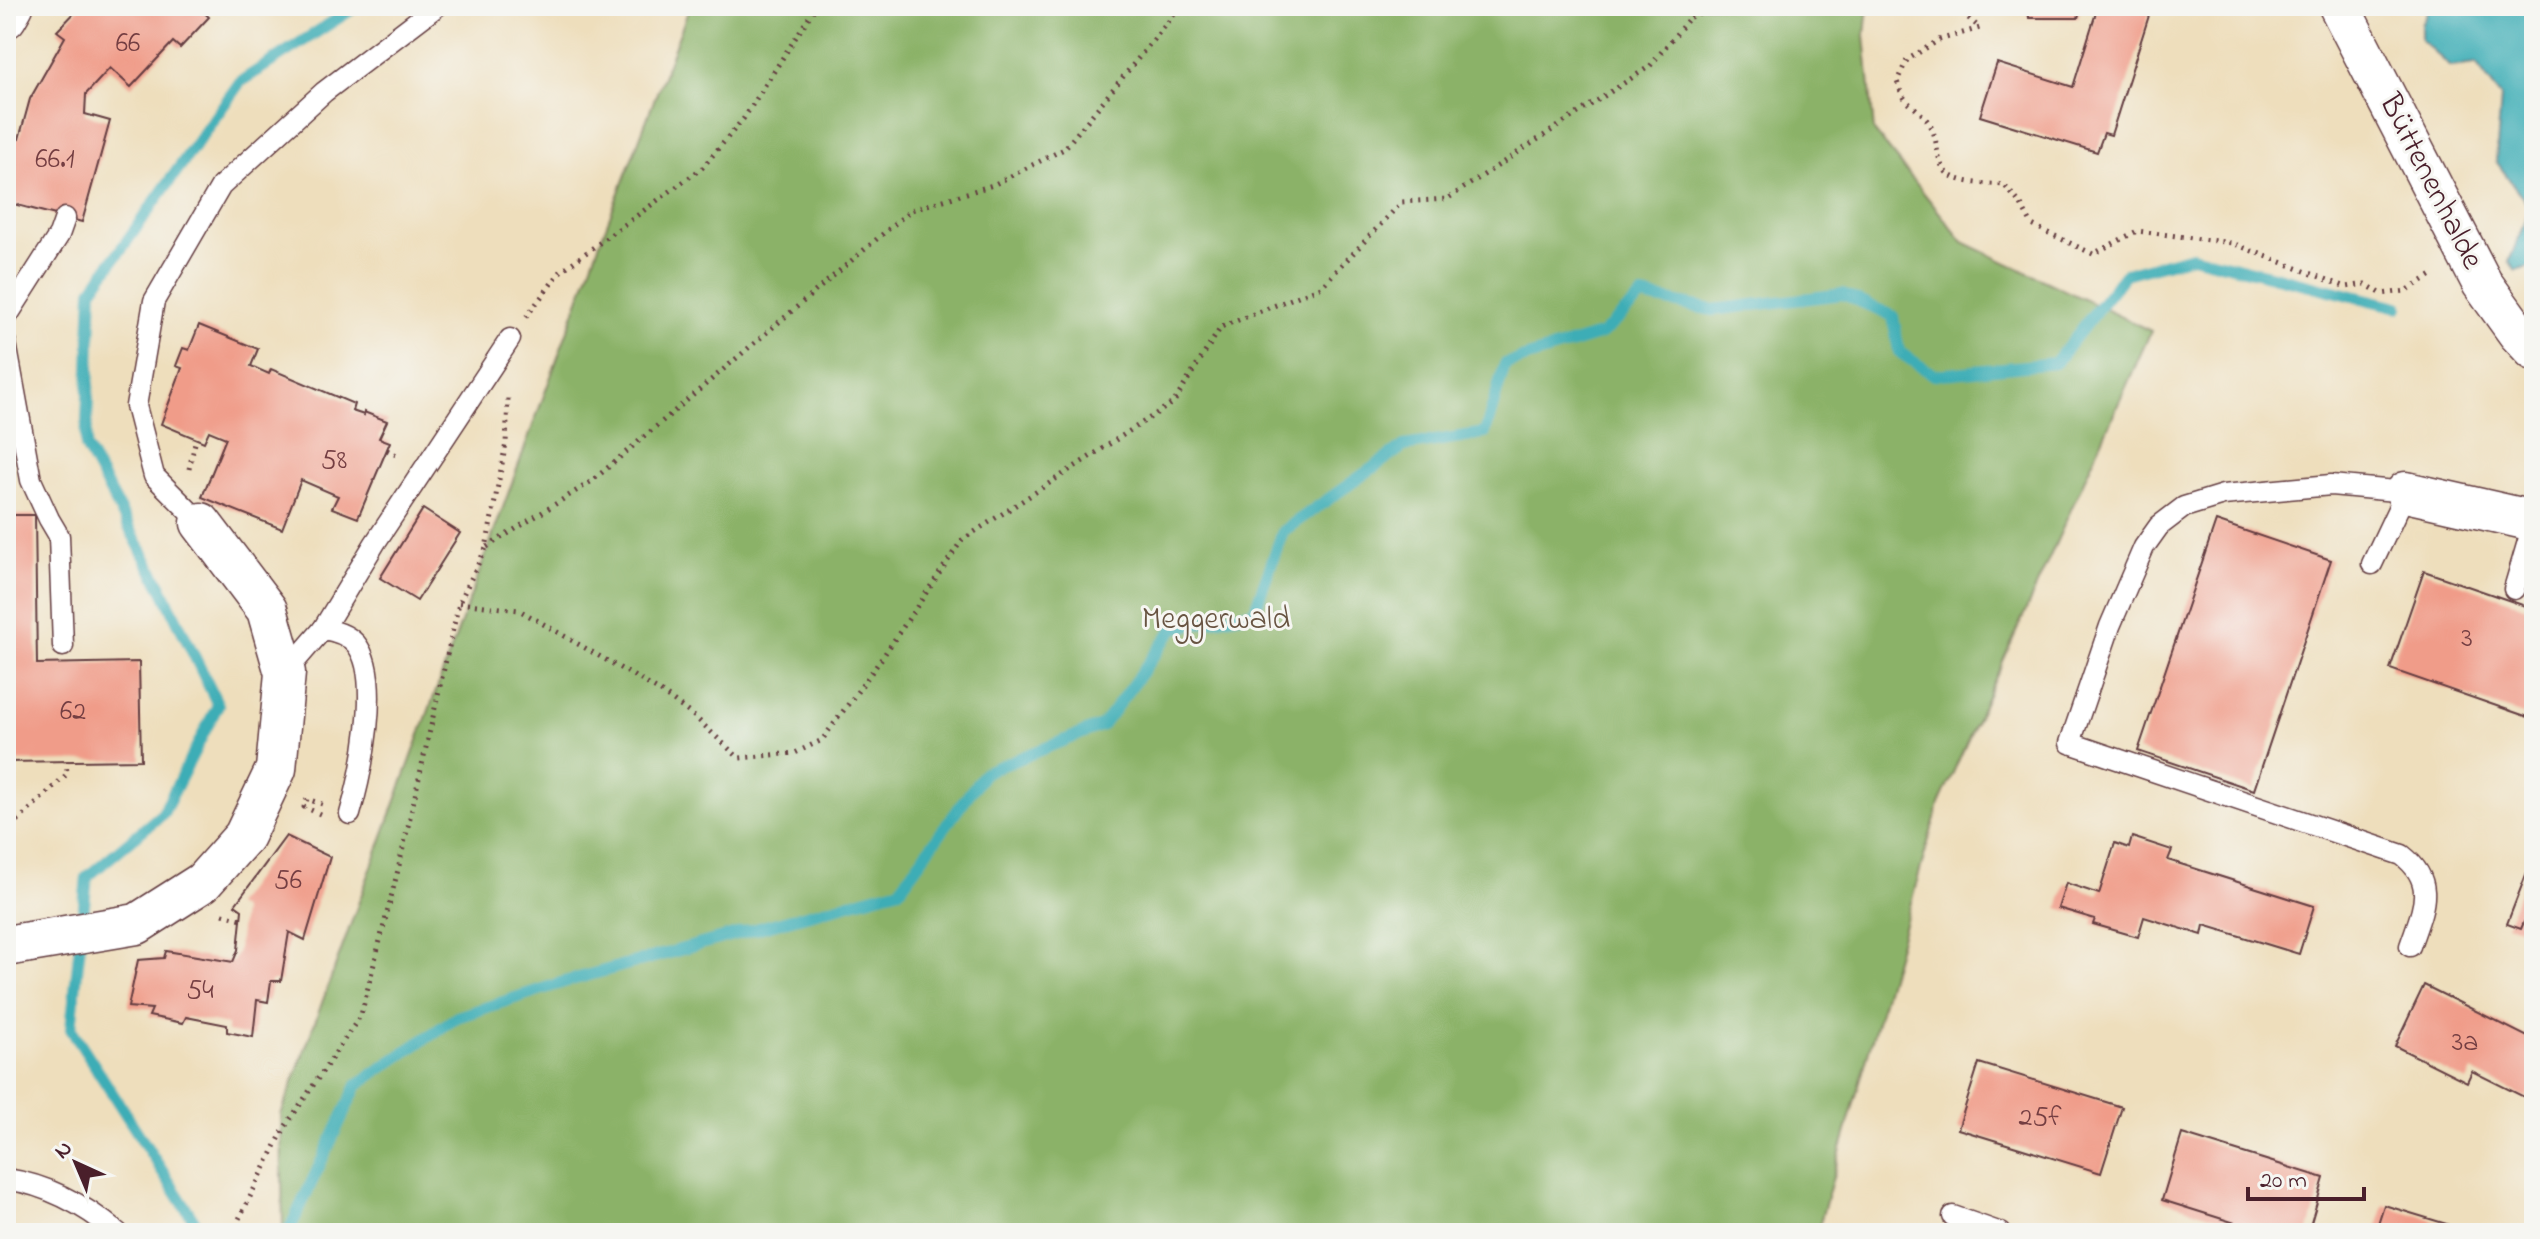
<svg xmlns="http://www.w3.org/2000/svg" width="2540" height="1239" font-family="'Indie Flower',sans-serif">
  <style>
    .forest { fill: #8bb268; stroke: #6a684a; stroke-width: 2 }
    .water { fill: #3cadb6; stroke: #436670; stroke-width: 2 }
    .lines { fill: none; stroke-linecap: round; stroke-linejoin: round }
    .stream { stroke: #3cadb6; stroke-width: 12 }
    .building { fill: #f09c89 }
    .lane-casing { stroke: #633c41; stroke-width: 23 }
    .street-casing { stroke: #633c41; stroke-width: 43 }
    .path { stroke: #633c41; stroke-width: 5; stroke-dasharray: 2 6; stroke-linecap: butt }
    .lane { stroke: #fff; stroke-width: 20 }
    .street { stroke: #fff; stroke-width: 40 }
    .labels { text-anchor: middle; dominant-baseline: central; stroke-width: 6; stroke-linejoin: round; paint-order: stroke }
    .number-label { font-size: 28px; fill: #743e42 }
    .street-label { font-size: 32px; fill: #4a1f2b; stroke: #f6f6f2 }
    .park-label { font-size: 32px; fill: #685442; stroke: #f6f6f2 }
  </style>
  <rect width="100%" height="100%" fill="#f6f6f2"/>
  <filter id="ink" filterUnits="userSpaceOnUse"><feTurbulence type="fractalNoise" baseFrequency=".0125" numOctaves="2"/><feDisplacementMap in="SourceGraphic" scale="16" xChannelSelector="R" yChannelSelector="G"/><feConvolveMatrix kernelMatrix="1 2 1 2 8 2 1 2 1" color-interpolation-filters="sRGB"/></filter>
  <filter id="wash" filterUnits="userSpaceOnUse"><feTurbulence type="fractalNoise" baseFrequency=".006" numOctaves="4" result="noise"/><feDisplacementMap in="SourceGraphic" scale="32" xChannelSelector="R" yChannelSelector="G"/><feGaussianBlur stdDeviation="1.8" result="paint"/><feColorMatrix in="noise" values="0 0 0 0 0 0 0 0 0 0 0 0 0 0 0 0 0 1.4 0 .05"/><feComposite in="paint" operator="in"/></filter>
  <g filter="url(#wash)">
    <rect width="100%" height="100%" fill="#eedebc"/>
    <!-- forest -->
    <polygon class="forest" points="690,6 1868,6 1865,35 1874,131 1963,242 2151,331 1939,804 1817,1233 283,1233 281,1115 600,242"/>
    <!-- water -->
    <polygon class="water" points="2430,6 2534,6 2534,266 2516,271 2509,262 2530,208 2496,161 2501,97 2476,64 2451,67 2421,40 2421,25"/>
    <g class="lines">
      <!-- stream -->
      <g class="stream">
        <polyline points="202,1233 71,1029 87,877 163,813 218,705 160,585 86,447 92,290 240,82 357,6"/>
        <polyline points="288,1233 357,1085 457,1017 564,982 900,889 985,772 1103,725 1174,628 1254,612 1283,531 1404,446 1485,433 1505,364 1602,334 1642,296 1713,310 1843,294 1893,316 1899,352 1934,375 2055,363 2125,274 2192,256 2398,307"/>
      </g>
    </g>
    <g id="blocks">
      <!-- building -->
      <g class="building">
        <polygon points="81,6 205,6 201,10 209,17 180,48 173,42 131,87 110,68 86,94 85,114 110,121 82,222 6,202 16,162 6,159 11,137 19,139 30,99 65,37 57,31"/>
        <polygon points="2028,6 2081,6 2078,18 2029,18"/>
        <polygon points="2098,6 2152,6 2111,135 2104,133 2097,152 1980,116 1997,63 2073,87"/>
        <polygon points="199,325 258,349 251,366 269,374 271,369 354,404 352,411 364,415 364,412 387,421 379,438 390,442 358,518 332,508 338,496 301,480 282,529 202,497 226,438 209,431 204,442 161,424 182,368 176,366 183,348 189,350"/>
        <polygon points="423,509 460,533 417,601 380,578"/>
        <polygon points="6,515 35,515 37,664 139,662 141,760 6,762"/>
        <polygon points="2216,521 2331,560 2254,790 2138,751"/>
        <polygon points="2424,571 2534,609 2534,719 2390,669"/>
        <polygon points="286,836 330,857 305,940 289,932 281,981 271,981 268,1002 257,1000 253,1037 227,1032 227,1025 186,1017 183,1023 149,1016 152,1009 128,1007 138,960 164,958 166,951 233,962 238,950 242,910 235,905"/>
        <polygon points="2132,837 2172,850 2168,860 2314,906 2299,954 2204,925 2202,935 2144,917 2138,937 2093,924 2095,919 2058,908 2066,883 2099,894 2115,843 2129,848"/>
        <polygon points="2534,854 2534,926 2524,922 2521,929 2507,924"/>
        <polygon points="2424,985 2534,1040 2534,1082 2526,1098 2472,1071 2467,1082 2395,1046"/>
        <polygon points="1979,1063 2122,1107 2101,1173 1958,1129"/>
        <polygon points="2182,1134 2324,1178 2308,1233 2267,1233 2162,1200"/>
        <polygon points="2384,1205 2473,1232 2473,1233 2375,1233"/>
      </g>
    </g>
  </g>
  <g filter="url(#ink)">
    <use href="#blocks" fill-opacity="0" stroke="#633c41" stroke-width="2"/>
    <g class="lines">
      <!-- lane casing -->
      <g class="lane-casing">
        <g id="lane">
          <polyline points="6,318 59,235 65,218"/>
          <polyline points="6,343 31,480 49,519 59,536 63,646"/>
          <polyline points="201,523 154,476 136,406 154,301 221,186 324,92 437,6"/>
          <path d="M2372 564 2406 492 2331 485 2223 495 2184 507 2159 526 2144 547 2110 626 2070 743 2402 855C2438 883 2422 910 2410 946"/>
          <polyline points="2514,589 2534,521"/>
          <path d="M323 629C335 631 347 634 356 644 383 676 361 776 350 814"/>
          <polyline points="285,673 323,629 375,543 510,339"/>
          <path d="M6 1179C48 1185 86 1206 118 1233"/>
          <polyline points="1953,1216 2001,1233"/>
        </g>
      </g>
      <!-- street casing -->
      <g class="street-casing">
        <g id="street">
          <polyline points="2339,6 2482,283 2518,333 2534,350"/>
          <polyline points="6,18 13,6"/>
          <polyline points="2406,492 2534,521"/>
          <polyline points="6,946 137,924 203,882 244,836 276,769 285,673 267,610 201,523"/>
        </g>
      </g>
      <!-- path -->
      <g class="path">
        <path d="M1960 6V11L1980 28 1939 40 1907 60 1897 81C1905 107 1911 101 1926 119 1938 133 1935 151 1942 166 1950 185 1986 183 2004 185L2020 203 2032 225 2093 254 2137 231 2232 243 2346 287 2365 284 2382 294 2406 291 2435 273"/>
        <polyline points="1690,17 1725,6"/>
        <polyline points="526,317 561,271 702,168 744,118 816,6"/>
        <polyline points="387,450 400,457"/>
        <polyline points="189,469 196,439"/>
        <polyline points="487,547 592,481 911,210 993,185 1064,149 1181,6"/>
        <polyline points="459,603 519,610 658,690 695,717 739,758 795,753 822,740 882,658 962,540 1174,402 1221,327 1321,287 1402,202 1447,199 1650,66 1690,17 1691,6"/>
        <polyline points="320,814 304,807 307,799 322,804"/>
        <polyline points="6,832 67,774 66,761"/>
        <polyline points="223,914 242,919"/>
        <polyline points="232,1233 285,1127 361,1015 398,870 459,603 486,548 506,443 508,398"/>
      </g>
      <!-- lane -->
      <use href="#lane" class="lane"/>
      <!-- street -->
      <use href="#street" class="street"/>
    </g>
  </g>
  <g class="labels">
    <!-- number labels -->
    <g class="number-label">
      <text x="128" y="44">66</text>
      <text x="55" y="160">66.1</text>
      <text x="334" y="461">58</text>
      <text x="2467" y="639">3</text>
      <text x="73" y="712">62</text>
      <text x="288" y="881">56</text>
      <text x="200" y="991">54</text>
      <text x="2465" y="1043">3a</text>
      <text x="2040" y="1118">25f</text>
    </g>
    <!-- street labels -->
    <g class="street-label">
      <text transform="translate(2430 182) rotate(63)">Büttenenhalde</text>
    </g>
    <!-- park labels -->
    <g class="park-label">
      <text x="1216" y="620">Meggerwald</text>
    </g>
  </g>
  <!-- margin -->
  <rect width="2540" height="1239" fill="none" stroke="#f6f6f2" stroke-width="32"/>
  <!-- north arrow -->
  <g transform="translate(76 1163) rotate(316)" stroke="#f6f6f2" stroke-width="6" paint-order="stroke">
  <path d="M0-6L14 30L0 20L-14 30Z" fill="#4a1f2b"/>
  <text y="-12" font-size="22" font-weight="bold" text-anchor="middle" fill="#4a1f2b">N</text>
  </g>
  <!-- scale -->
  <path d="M2248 1187v12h116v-12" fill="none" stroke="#4a1f2b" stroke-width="4"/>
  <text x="2260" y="1187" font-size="24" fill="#4a1f2b" stroke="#f6f6f2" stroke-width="6" paint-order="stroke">20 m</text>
</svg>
